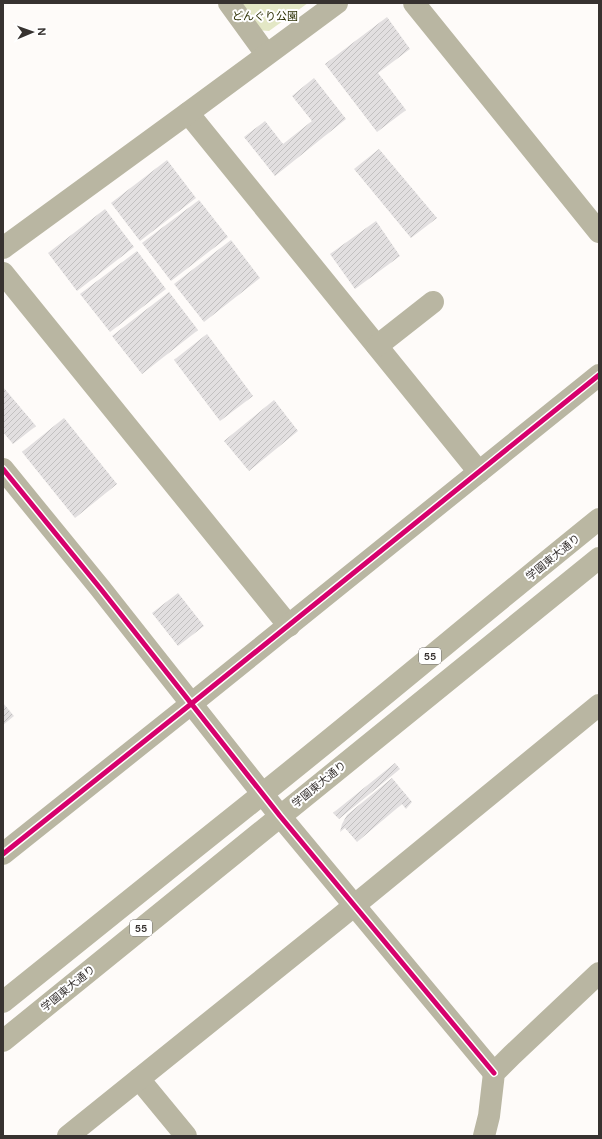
<svg xmlns="http://www.w3.org/2000/svg" width="602" height="1139" font-family="'DM Sans','Noto Sans JP',sans-serif">
  <style>
    .park { fill: #e3e7c5 }
    .building { fill: url(#building-hatch) }
    .lines { fill: none; stroke-linecap: round; stroke-linejoin: round }
    .minor { stroke: #b9b6a2; stroke-width: 22 }
    .major { stroke: #bab7a2; stroke-width: 22 }
    .cycleway-casing { stroke: #fff; stroke-width: 8 }
    .cycleway { stroke: #d6006c; stroke-width: 5 }
    .labels { text-anchor: middle; dominant-baseline: central; stroke-width: 4; stroke-linejoin: round; paint-order: stroke }
    .shield { fill: #fff; stroke: #73706e; stroke-width: 1 }
    .shield-label { font-size: 10px; font-weight: bold; fill: #373230 }
    .park-label { font-size: 11px; fill: #2a2e02; stroke: #fff }
    .street-label { font-size: 11px; fill: #373230; stroke: #fff }
  </style>
  <defs>
    <pattern id="building-hatch" width="6" height="6" patternUnits="userSpaceOnUse"><rect width="6" height="6" fill="#e2dfe0"/><path d="M-1 1l2-2M0 6l6-6M5 7l2-2" fill="none" stroke="#c2c0c0"/></pattern>
  </defs>
  <rect width="100%" height="100%" fill="#fefbf9"/>
  <!-- park -->
  <polygon class="park" points="238,3 308,3 269,31 257,30"/>
  <!-- building -->
  <g class="building">
    <polygon points="387,17 410,49 378,73 406,110 377,132 325,64"/>
    <polygon points="314,78 346,119 275,176 244,137 265,121 283,144 312,121 292,96"/>
    <polygon points="379,149 437,218 411,238 354,169"/>
    <polygon points="167,160 196,198 140,241 111,203"/>
    <polygon points="199,200 228,237 171,281 142,243"/>
    <polygon points="105,209 134,247 77,291 48,253"/>
    <polygon points="376,221 400,256 355,289 330,254"/>
    <polygon points="231,240 260,278 204,322 174,284"/>
    <polygon points="137,251 166,289 110,332 80,294"/>
    <polygon points="169,292 198,330 142,374 112,336"/>
    <polygon points="207,334 253,396 220,421 174,360"/>
    <polygon points="3,387 36,426 13,444 3,432"/>
    <polygon points="274,400 298,431 249,471 224,441"/>
    <polygon points="64,418 117,484 75,518 22,452"/>
    <polygon points="178,593 204,626 178,646 152,613"/>
    <polygon points="3,703 14,716 3,725"/>
    <polygon points="395,763 400,769 339,819 333,813"/>
    <polygon points="392,778 412,802 406,809 402,804 357,842 345,828 340,832 342,824 347,815"/>
  </g>
  <g class="lines">
    <!-- minor -->
    <g class="minor">
      <polyline points="229,3 266,54"/>
      <polyline points="414,3 599,232"/>
      <polyline points="188,113 479,472"/>
      <polyline points="3,248 188,113 337,3"/>
      <polyline points="3,273 289,626"/>
      <polyline points="377,346 433,302"/>
      <polyline points="3,469 100,588 280,816 354,905 494,1073"/>
      <polyline points="3,854 191,704 599,375"/>
      <polyline points="139,1079 186,1136"/>
      <polyline points="68,1136 339,918 599,705"/>
      <polyline points="484,1136 489,1116 494,1073 512,1055 599,973"/>
    </g>
    <!-- major -->
    <g class="major">
      <path d="M3 1002C89 932 175 864 261 795 375 704 486 610 599 519"/>
      <polyline points="3,1041 599,558"/>
    </g>
    <!-- cycleway casing -->
    <g class="cycleway-casing">
      <g id="cycleway">
        <polyline points="3,469 100,588 280,816 354,905 494,1073"/>
        <polyline points="3,854 191,704 599,375"/>
      </g>
    </g>
    <!-- cycleway -->
    <use href="#cycleway" class="cycleway"/>
  </g>
  <g class="labels">
    <!-- shield labels -->
    <g class="shield">
      <rect x="419" y="648" width="22" height="16" rx="3"/>
      <rect x="130" y="920" width="22" height="16" rx="3"/>
    </g>
    <g class="shield-label">
      <text x="430" y="656">55</text>
      <text x="141" y="928">55</text>
    </g>
    <!-- park labels -->
    <g class="park-label">
      <text x="265" y="16">どんぐり公園</text>
    </g>
    <!-- street labels -->
    <g class="street-label">
      <text transform="translate(553 557) rotate(-39)">学園東大通り</text>
      <text transform="translate(319 784) rotate(-39)">学園東大通り</text>
      <text transform="translate(68 988) rotate(-39)">学園東大通り</text>
    </g>
  </g>
  <!-- border -->
  <rect width="602" height="1139" fill="none" stroke="#373230" stroke-width="8"/>
  <!-- north arrow -->
  <g transform="translate(32 32) rotate(88)" stroke="#ffffff" stroke-width="3" paint-order="stroke">
  <path d="M0-3L7 15L0 10L-7 15Z" fill="#373230"/>
  <text y="-6" font-size="11" font-weight="bold" text-anchor="middle" fill="#373230">N</text>
  </g>
</svg>
